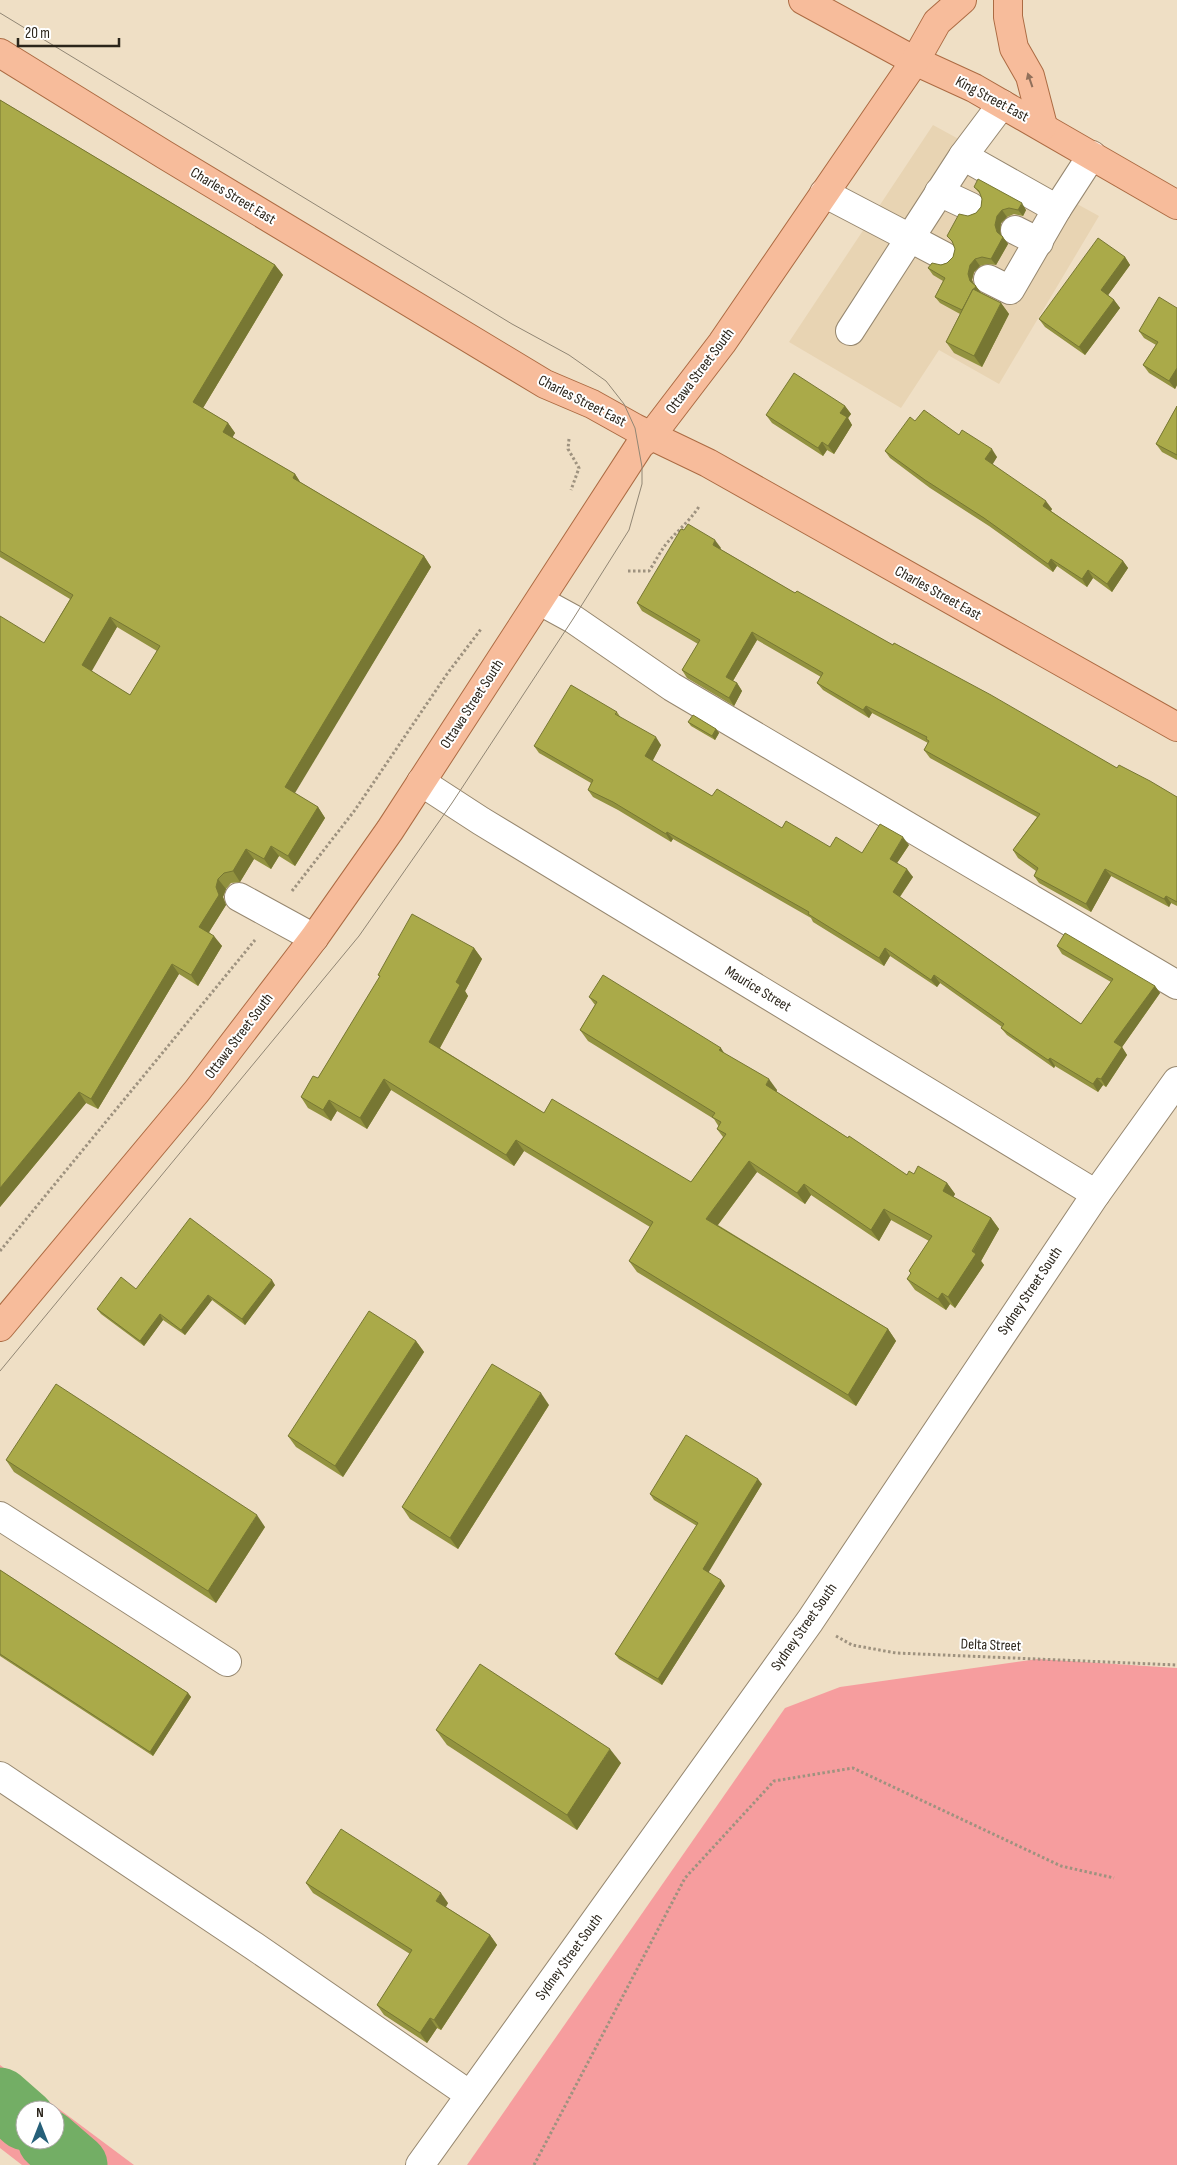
<svg xmlns="http://www.w3.org/2000/svg" width="1177" height="2165" font-family="'Sofia Sans Condensed',sans-serif">
  <style>
    .built { fill: #e8d4b3 }
    .green { fill: #f69d9e; fill-rule: evenodd }
    .lines { fill: none; stroke-linecap: round; stroke-linejoin: round }
    .river { stroke: #73ae65; stroke-width: 61 }
    .minor-casing { stroke: #96876f; stroke-width: 30 }
    .major-casing { stroke: #ac6b43; stroke-width: 30 }
    .path { stroke: #9e927f; stroke-width: 3; stroke-dasharray: 2.5 2.5; stroke-linecap: butt }
    .minor { stroke: #fff; stroke-width: 28 }
    .major { stroke: #f7bc9b; stroke-width: 28 }
    .tram { stroke: #918674; stroke-width: 1 }
    .wall { fill: #92923f; fill-rule: evenodd }
    .shaded-wall { fill: #773 }
    .building { fill: #aaaa49; stroke: #773; fill-rule: evenodd }
    .oneway { fill: #91705b }
    .labels { text-anchor: middle; dominant-baseline: central; stroke-width: 4; stroke-linejoin: round; paint-order: stroke }
    .street-label { font-size: 15px; fill: #2b251b; stroke: #fff }
  </style>
  <rect width="100%" height="100%" fill="#efdfc5"/>
  <!-- built -->
  <polygon class="built" points="933,125 1099,216 999,384 939,350 901,408 789,342"/>
  <!-- green -->
  <g class="green">
    <polygon points="1038,1659 1177,1668 1177,2165 467,2165 785,1708 840,1687"/>
    <path d="M0 2065 134 2165H22L0 2148ZM25 2110H55V2140H25Z"/>
  </g>
  <g class="lines">
    <!-- river -->
    <g class="river">
      <polyline points="0,2098 25,2120"/>
      <polyline points="48,2140 77,2165"/>
    </g>
    <!-- minor casing -->
    <g class="minor-casing">
      <g id="minor">
        <polyline points="963,156 1057,209 1092,155"/>
        <polyline points="939,192 971,207"/>
        <polyline points="824,193 910,238 850,331"/>
        <polyline points="1015,230 1039,242"/>
        <polyline points="944,256 910,238 963,156 1002,104"/>
        <polyline points="988,279 1010,290 1057,209"/>
        <polyline points="540,601 573,619 672,687 1177,985"/>
        <polyline points="421,782 481,821 1096,1194"/>
        <polyline points="239,897 314,938"/>
        <polyline points="0,1516 227,1662"/>
        <polyline points="0,1776 254,1946 470,2095"/>
        <polyline points="420,2165 810,1621 1096,1194 1177,1081"/>
      </g>
    </g>
    <!-- major casing -->
    <g class="major-casing">
      <g id="major">
        <polyline points="803,0 915,61 974,88 1177,205"/>
        <polyline points="1008,0 1008,17 1014,48 1030,76 1043,126"/>
        <polyline points="0,53 165,155 545,384 592,404 635,428 708,463 1177,727"/>
        <polyline points="0,1327 197,1091 314,938 390,830 640,445 651,436 722,343 915,61 937,22 962,0"/>
      </g>
    </g>
    <!-- path -->
    <g class="path">
      <polyline points="569,439 568,449 579,468 571,490"/>
      <path d="M628 571H649C655 562 660 552 666 544 678 530 690 521 700 505"/>
      <polyline points="292,891 355,810 447,674 481,629"/>
      <polyline points="0,1251 255,940"/>
      <polyline points="836,1636 852,1645 896,1653 1177,1665"/>
      <polyline points="534,2165 685,1878 774,1781 853,1768 1061,1866 1114,1878"/>
    </g>
    <!-- minor -->
    <use href="#minor" class="minor"/>
    <!-- major -->
    <use href="#major" class="major"/>
    <!-- tram -->
    <polyline class="tram" points="0,13 512,324 569,355 606,381 624,404 635,428 642,467 642,484 629,530 573,619 452,803 359,936 0,1371"/>
  </g>
  <!-- wall -->
  <g class="wall">
    <path d="M0 100 275 265 283 275 203 408 228 423 235 433 232 437 295 474 300 482 424 556 431 567 294 793 318 807 325 818 295 866 279 856 271 869 254 859 240 882 231 883 226 889 223 897 226 905 209 932 222 946 198 986 179 974 98 1109 86 1103 0 1207 44 643 70 599 0 557ZM117 627 157 651 130 695 91 671Z"/>
    <polygon points="974,187 1026,210 1023,216 1014,214 1007,217 1001,223 1000,231 1001,235 1008,244 996,265 987,264 980,266 974,272 972,280 974,284 980,292 1001,303 1009,314 982,367 954,353 946,342 960,314 940,303 935,297 943,281 933,275 928,268 947,263 953,257 955,249 954,244 947,236 968,216 976,213 981,207 982,199 981,195"/>
    <polygon points="1125,257 1130,265 1108,295 1114,300 1120,308 1085,355 1045,327 1039,319"/>
    <polygon points="1177,308 1177,385 1175,389 1149,373 1143,365 1156,345 1144,338 1139,331"/>
    <polygon points="845,406 851,414 848,418 852,425 834,454 827,450 823,456 772,423 766,415"/>
    <polygon points="1177,406 1177,460 1162,452 1156,444"/>
    <polygon points="915,421 959,435 997,457 992,464 1052,509 1051,511 1123,561 1128,568 1112,592 1093,578 1087,587 1057,566 1053,572 989,526 930,488 890,458 885,451"/>
    <polygon points="721,548 720,549 795,593 893,645 1117,768 1177,797 1177,906 1171,903 1169,907 1111,876 1091,912 1039,883 1034,876 1036,871 1018,858 1013,850 1037,817 930,758 924,750 928,743 872,713 869,718 823,690 817,683 821,677 757,640 733,681 737,683 742,691 734,706 687,678 682,670 698,644 642,611 637,603"/>
    <polygon points="617,712 621,718 661,745 652,761 712,796 782,828 830,847 862,853 909,845 897,863 913,877 900,897 1081,1024 1111,982 1062,954 1057,946 1155,986 1160,993 1122,1047 1127,1055 1106,1087 1103,1085 1098,1092 1055,1066 1054,1068 1007,1035 1001,1028 1002,1027 940,983 937,987 890,956 884,966 813,922 811,918 673,839 671,842 618,810 593,797 588,790 591,783 539,753 534,746"/>
    <polygon points="688,722 716,729 719,733 715,740 691,726"/>
    <polygon points="474,948 482,959 465,991 468,996 440,1048 544,1113 691,1182 723,1137 717,1129 719,1127 714,1119 588,1041 580,1030 595,1005 589,997 725,1054 777,1090 777,1092 848,1138 907,1175 914,1174 947,1183 955,1194 953,1197 991,1218 999,1229 981,1261 984,1265 955,1308 950,1304 946,1310 915,1290 907,1279 911,1274 909,1271 929,1241 891,1220 879,1241 811,1195 805,1204 757,1172 718,1225 888,1329 896,1341 856,1406 637,1272 629,1261 650,1227 524,1151 514,1166 391,1090 367,1129 337,1111 331,1121 308,1108 301,1097 318,1078 380,977 378,975"/>
    <polygon points="275,1285 245,1325 212,1300 185,1335 163,1320 144,1346 101,1314 97,1309 136,1289"/>
    <polygon points="416,1341 424,1352 343,1477 296,1447 288,1436"/>
    <polygon points="549,1405 458,1549 410,1519 402,1507"/>
    <polygon points="6,1460 265,1527 216,1603 14,1472"/>
    <polygon points="762,1484 708,1572 725,1586 662,1685 619,1659 615,1654 697,1526 654,1500 650,1494"/>
    <polygon points="0,1570 188,1693 191,1697 153,1756 0,1656"/>
    <polygon points="436,1730 621,1763 577,1830 447,1745"/>
    <polygon points="306,1883 448,1903 446,1907 490,1935 497,1945 441,2030 437,2028 427,2043 384,2015 377,2005 410,1954 313,1893"/>
  </g>
  <!-- shaded-wall -->
  <g class="shaded-wall">
    <polygon points="1022,203 1026,210 1023,216 1018,210"/>
    <polygon points="1002,210 1007,217 1001,223 1000,231 1002,238 997,232 995,225 997,216"/>
    <polygon points="1003,237 1008,244 996,265 991,259"/>
    <polygon points="1125,257 1130,265 1106,298 1101,290"/>
    <polygon points="975,259 980,266 974,272 972,280 975,287 970,281 968,274 970,265"/>
    <polygon points="275,265 283,275 200,413 193,402"/>
    <polygon points="976,286 981,293 962,311"/>
    <polygon points="1114,300 1120,308 1085,355 1079,347"/>
    <polygon points="1001,303 1009,314 982,367 974,356"/>
    <polygon points="1177,368 1177,385 1175,389 1169,381"/>
    <polygon points="845,406 851,414 848,418 852,425 834,454 828,446 840,413"/>
    <polygon points="228,423 235,433 230,442 223,432"/>
    <polygon points="822,442 827,450 823,456 818,448"/>
    <polygon points="992,449 997,457 991,467 985,459"/>
    <polygon points="295,474 302,485 293,478"/>
    <polygon points="1046,501 1052,509 1049,513 1043,506"/>
    <polygon points="715,540 721,548 718,553 713,545"/>
    <polygon points="424,556 431,567 292,798 285,787"/>
    <polygon points="1051,559 1057,566 1053,572 1048,564"/>
    <polygon points="1123,561 1128,568 1112,592 1107,584"/>
    <polygon points="1088,570 1093,578 1087,587 1082,579"/>
    <polygon points="110,617 117,627 89,676 82,665"/>
    <polygon points="752,632 757,640 731,684 726,677"/>
    <polygon points="737,683 742,691 734,706 729,698"/>
    <polygon points="866,706 872,713 869,718 863,710"/>
    <polygon points="716,729 719,733 715,740 712,736"/>
    <polygon points="656,737 661,745 651,764 645,756"/>
    <polygon points="318,807 325,818 295,866 288,856"/>
    <polygon points="667,832 673,839 671,842 666,834"/>
    <polygon points="903,837 909,845 895,866 890,859"/>
    <polygon points="271,846 279,856 271,869 264,859"/>
    <polygon points="246,849 254,859 240,882 233,871"/>
    <polygon points="907,869 913,877 898,899 893,892"/>
    <polygon points="1105,869 1111,876 1091,912 1086,904"/>
    <polygon points="218,879 226,889 223,897 226,905 206,937 199,927 216,887"/>
    <polygon points="1166,896 1171,903 1169,907 1164,899"/>
    <polygon points="214,936 222,946 198,986 191,975"/>
    <polygon points="474,948 482,959 465,991 468,996 437,1053 429,1042 456,982"/>
    <polygon points="885,948 890,956 884,966 879,958"/>
    <polygon points="172,964 179,974 98,1109 91,1099"/>
    <polygon points="934,975 940,983 937,987 931,980"/>
    <polygon points="1155,986 1160,993 1120,1050 1114,1042"/>
    <polygon points="1122,1047 1127,1055 1106,1087 1101,1079"/>
    <polygon points="721,1048 728,1059 719,1050"/>
    <polygon points="1050,1058 1055,1066 1054,1068 1048,1060"/>
    <polygon points="1097,1078 1103,1085 1098,1092 1093,1084"/>
    <polygon points="384,1079 391,1090 367,1129 360,1118"/>
    <polygon points="769,1079 777,1090 774,1096 766,1085"/>
    <polygon points="79,1092 86,1103 0,1207 0,1188"/>
    <polygon points="329,1100 337,1111 331,1121 323,1110"/>
    <polygon points="516,1140 524,1151 514,1166 506,1155"/>
    <polygon points="749,1161 757,1172 714,1230 706,1219"/>
    <polygon points="947,1183 955,1194 951,1202 943,1191"/>
    <polygon points="804,1184 811,1195 805,1204 797,1193"/>
    <polygon points="884,1209 891,1220 879,1241 871,1230"/>
    <polygon points="991,1218 999,1229 981,1261 984,1265 955,1308 948,1297"/>
    <polygon points="272,1280 275,1285 245,1325 242,1319"/>
    <polygon points="942,1293 950,1304 946,1310 938,1299"/>
    <polygon points="208,1295 212,1300 185,1335 181,1330"/>
    <polygon points="160,1314 163,1320 144,1346 140,1341"/>
    <polygon points="888,1329 896,1341 856,1406 848,1395"/>
    <polygon points="416,1341 424,1352 343,1477 335,1466"/>
    <polygon points="541,1393 549,1405 458,1549 450,1538"/>
    <polygon points="758,1479 762,1484 707,1575 703,1569"/>
    <polygon points="257,1515 265,1527 216,1603 208,1591"/>
    <polygon points="721,1580 725,1586 662,1685 658,1679"/>
    <polygon points="188,1693 191,1697 153,1756 150,1752"/>
    <polygon points="610,1749 621,1763 577,1830 567,1815"/>
    <polygon points="441,1893 448,1903 443,1911 436,1901"/>
    <polygon points="490,1935 497,1945 441,2030 434,2020"/>
    <polygon points="430,2018 437,2028 427,2043 420,2033"/>
  </g>
  <!-- building -->
  <g class="building">
    <path d="M0 100 275 265 193 402 228 423 223 432 295 474 293 478 424 556 285 787 318 807 288 856 271 846 264 859 246 849 233 871 224 873 218 879 216 887 219 895 199 927 214 936 191 975 172 964 91 1099 79 1092 0 1188V616L44 643 73 595 0 551ZM110 617 160 646 130 695 82 665Z"/>
    <polygon points="978,179 1022,203 1018,210 1009,208 1002,210 997,216 995,225 997,232 1003,237 991,259 982,257 975,259 970,265 968,274 970,281 976,286 974,289 973,289 962,310 935,297 945,278 928,268 932,263 941,265 947,263 953,257 955,249 952,241 947,236 959,214 968,216 976,213 981,207 982,199 979,191 974,187"/>
    <polygon points="1098,238 1125,257 1101,290 1114,300 1079,347 1039,319"/>
    <polygon points="973,289 1001,303 974,356 946,342"/>
    <polygon points="1159,297 1177,308 1177,368 1169,381 1143,365 1158,342 1139,331"/>
    <polygon points="794,373 845,406 840,413 847,417 828,446 822,442 818,448 766,415"/>
    <polygon points="1177,406 1177,455 1156,444"/>
    <polygon points="924,410 959,435 962,430 992,449 985,459 1046,501 1043,506 1123,561 1107,584 1088,570 1082,579 1051,559 1048,564 984,518 925,480 885,451 910,417 915,421"/>
    <polygon points="688,524 715,540 713,545 795,593 797,591 893,645 894,643 991,695 1117,768 1119,765 1150,781 1177,797 1177,902 1166,896 1164,899 1105,869 1086,904 1034,876 1038,868 1013,850 1040,814 924,750 929,741 926,739 927,737 866,706 863,710 817,683 823,673 752,632 726,677 737,683 729,698 682,670 700,640 637,603 681,529 684,530"/>
    <polygon points="571,685 617,712 615,714 656,737 645,756 712,796 717,789 782,828 786,821 830,847 836,837 862,853 880,824 903,837 890,859 907,869 893,892 1081,1024 1113,979 1057,946 1065,933 1155,986 1114,1042 1122,1047 1101,1079 1097,1078 1093,1084 1050,1058 1048,1060 1001,1028 1004,1024 934,975 931,980 885,948 879,958 808,914 809,912 667,832 666,834 613,802 588,790 593,780 534,746"/>
    <polygon points="693,715 716,729 712,736 688,722"/>
    <polygon points="412,914 474,948 456,982 460,985 429,1042 544,1113 552,1099 691,1182 726,1134 717,1129 721,1122 712,1117 715,1113 580,1030 597,1002 589,997 603,975 721,1048 719,1050 769,1079 766,1085 848,1138 849,1136 907,1175 909,1171 914,1174 918,1166 947,1183 943,1191 991,1218 972,1251 976,1254 948,1297 942,1293 938,1299 907,1279 911,1273 909,1271 932,1236 884,1209 871,1230 804,1184 797,1193 749,1161 706,1219 888,1329 848,1395 629,1261 653,1222 516,1140 506,1155 384,1079 360,1118 329,1100 323,1110 301,1097 313,1076 318,1078 380,976 378,975"/>
    <polygon points="190,1218 272,1280 242,1319 208,1295 181,1330 160,1314 140,1341 97,1309 121,1277 136,1289"/>
    <polygon points="369,1311 416,1341 335,1466 288,1436"/>
    <polygon points="492,1364 541,1393 450,1538 402,1507"/>
    <polygon points="56,1384 257,1515 208,1591 6,1460"/>
    <polygon points="686,1435 758,1479 703,1569 721,1580 658,1679 615,1654 698,1523 650,1494"/>
    <polygon points="0,1570 188,1693 150,1752 0,1654"/>
    <polygon points="480,1664 610,1749 567,1815 436,1730"/>
    <polygon points="341,1829 441,1893 436,1901 490,1935 434,2020 430,2018 420,2033 377,2005 412,1950 306,1883"/>
  </g>
  <!-- one-way arrows -->
  <defs><path id="oneway-solid" d="M-6-.8H1V-3.2L6.5 0L1 3.2V.8H-6Z" transform="scale(1.25)"/></defs>
  <use class="oneway" href="#oneway-solid" transform="translate(1030 80) rotate(-109)"/>
  <g class="labels">
    <!-- street labels -->
    <g class="street-label">
      <text transform="translate(992 99) rotate(28)">King Street East</text>
      <text transform="translate(233 196) rotate(31)">Charles Street East</text>
      <text transform="translate(700 371) rotate(-53)">Ottawa Street South</text>
      <text transform="translate(582 401) rotate(27)">Charles Street East</text>
      <text transform="translate(938 593) rotate(29)">Charles Street East</text>
      <text transform="translate(472 704) rotate(-57)">Ottawa Street South</text>
      <text transform="translate(758 989) rotate(31)">Maurice Street</text>
      <text transform="translate(239 1036) rotate(-53)">Ottawa Street South</text>
      <text transform="translate(1030 1291) rotate(-56)">Sydney Street South</text>
      <text transform="translate(804 1627) rotate(-55)">Sydney Street South</text>
      <text transform="translate(991 1645) rotate(2)">Delta Street</text>
      <text transform="translate(569 1957) rotate(-54)">Sydney Street South</text>
    </g>
  </g>
  <!-- north arrow -->
  <g transform="translate(40 2125)"><circle r="24" fill="#ffffff" stroke="#aaa8a4"/>
  <path d="M0-4L9 19L0 12L-9 19Z" fill="#266079"/>
  <text y="-8" font-size="14" font-weight="bold" text-anchor="middle" fill="#2b251b">N</text>
  </g>
  <!-- scale -->
  <path d="M18 38v8h101v-8" fill="none" stroke="#2b251b" stroke-width="2.5"/>
  <text x="25" y="38" font-size="15" fill="#2b251b" stroke="#ffffff" stroke-width="4" paint-order="stroke">20 m</text>
</svg>
